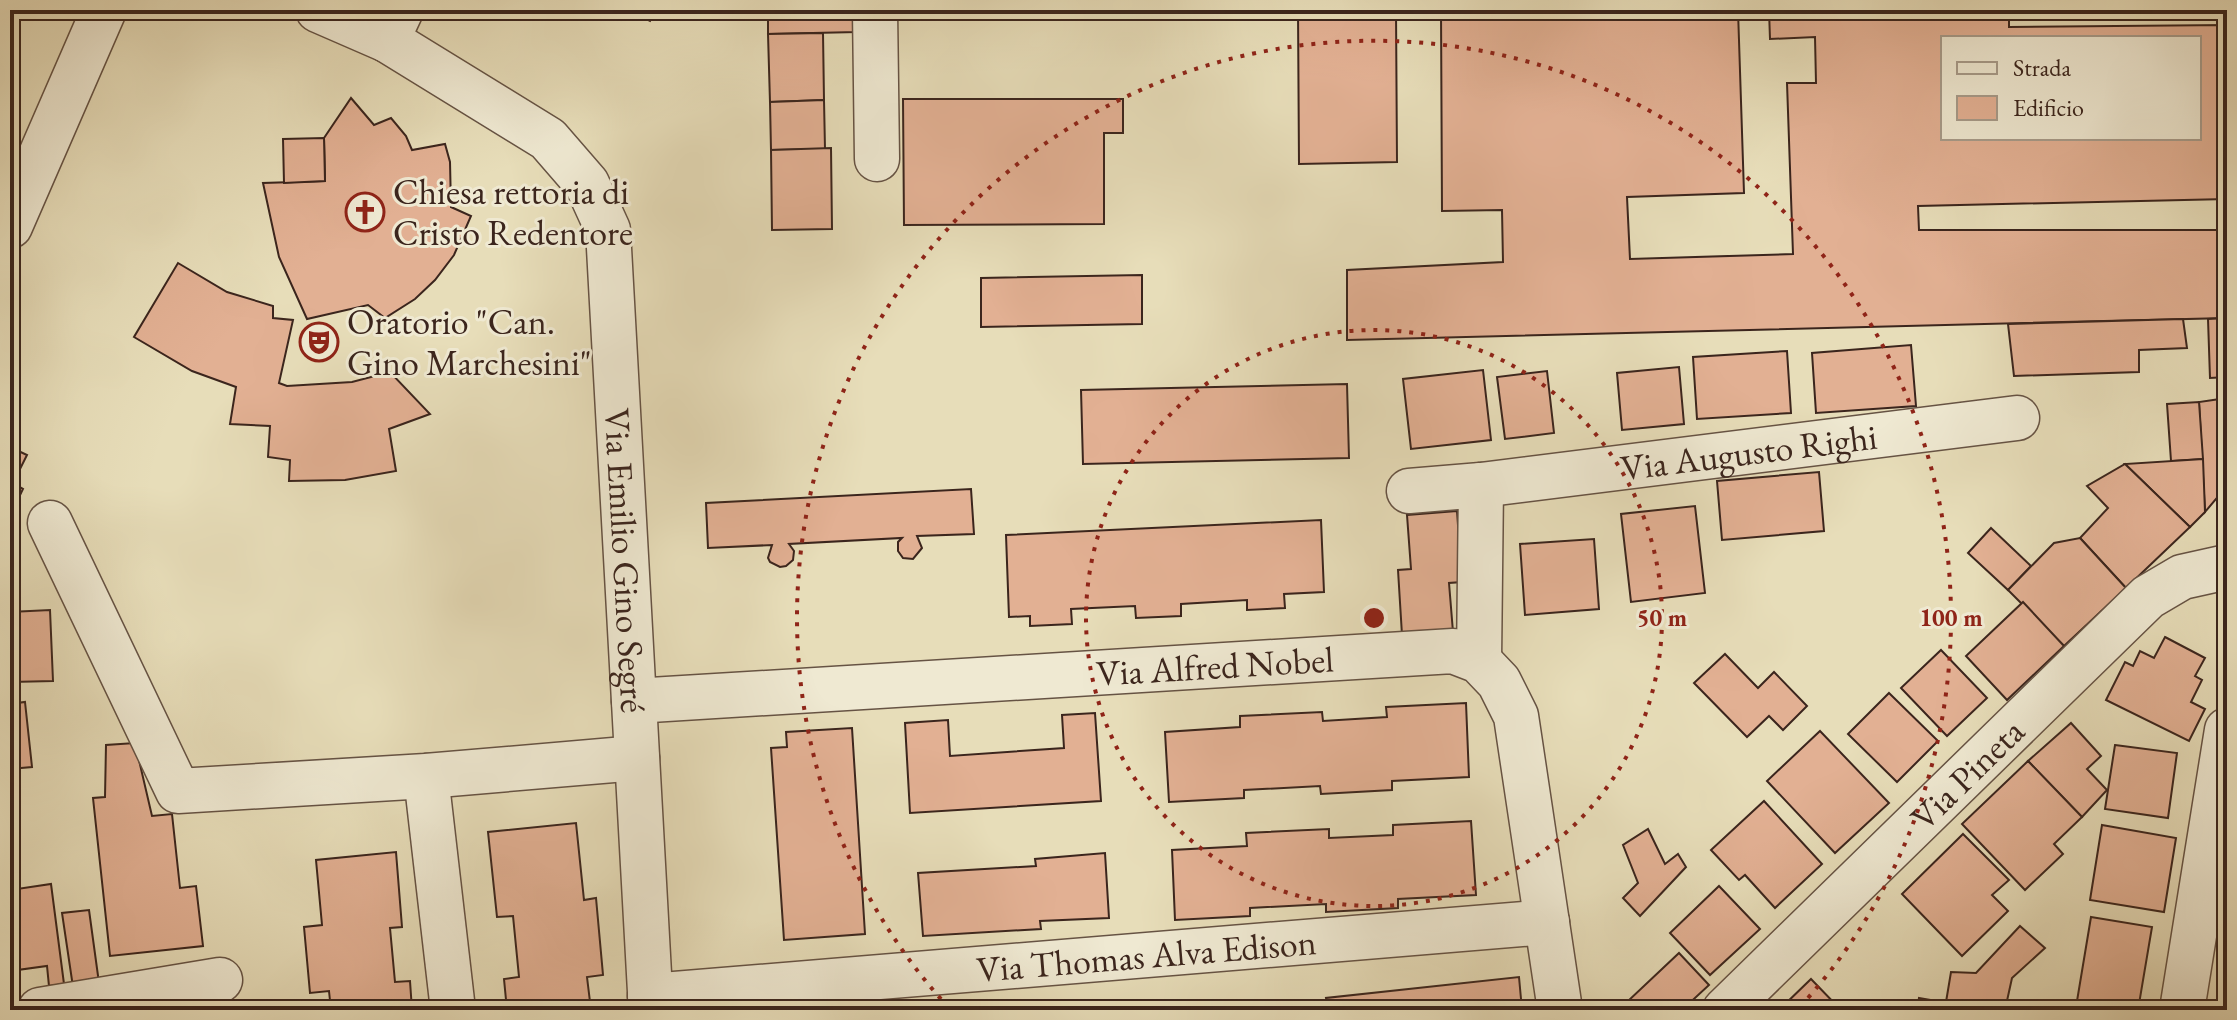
<svg xmlns="http://www.w3.org/2000/svg" width="2237" height="1020" font-family="'EB Garamond',serif">
  <style>
    .building { fill: #e2b093; stroke: #3b251d; stroke-width: 2; fill-rule: evenodd }
    .lines { fill: none; stroke-linecap: round; stroke-linejoin: round }
    .minor-casing { stroke: #665344; stroke-width: 47 }
    .tertiary-casing { stroke: #665344; stroke-width: 47 }
    .minor { stroke: #efe9d2; stroke-width: 44 }
    .tertiary { stroke: #efe9d2; stroke-width: 44 }
    .ring { fill: none; stroke: #8f2418; stroke-width: 4; stroke-dasharray: 4 8 }
    .labels { text-anchor: middle; dominant-baseline: central; stroke-width: 6; stroke-linejoin: round; paint-order: stroke }
    .poi-label { font-size: 36px; fill: #3b251d; stroke: #efe9d2; text-anchor: start }
    .street-label { font-size: 36px; fill: #3b251d; stroke: #efe9d2 }
    .centre { fill: #8f2418; stroke: #efe9d2; stroke-width: 4 }
    .ring-label { font-size: 24px; text-anchor: middle; font-weight: bold; fill: #8f2418; stroke: #efe9d2; stroke-width: 6; stroke-linejoin: round; paint-order: stroke }
  </style>
  <rect width="100%" height="100%" fill="#e7ddb9"/>
  <filter id="stains"><feTurbulence type="fractalNoise" baseFrequency=".0025" numOctaves="4"/><feColorMatrix values="0 0 0 0 .2 0 0 0 0 .09 0 0 0 0 .02 0 0 0 .5 -.17"/></filter>
  <radialGradient id="worn" r=".72"><stop offset=".6" stop-color="#630" stop-opacity="0"/><stop offset="1" stop-color="#630" stop-opacity=".3"/></radialGradient>
  <!-- building -->
  <g class="building">
    <polygon points="628,10 655,10 650,21"/>
    <polygon points="768,10 857,10 857,32 768,34"/>
    <polygon points="1298,10 1396,10 1397,162 1299,164"/>
    <path d="M1441 10H1738L1744 193 1627 197 1630 259 1793 254 1787 83H1816L1815 37 1770 39 1769 10H2009V27L2227 25V199L1918 206 1919 230H2227V318L1347 340V270L1503 262 1502 210 1442 211ZM1943 38H2199V138H1943Z"/>
    <polygon points="823,33 824,100 770,102 768,34"/>
    <polygon points="351,98 374,125 391,118 406,136 412,150 445,144 450,162 451,207 471,216 454,255 435,280 415,299 385,318 368,305 307,319 279,257 263,183 325,181 324,138"/>
    <polygon points="903,99 1123,99 1123,133 1104,133 1104,224 904,225"/>
    <polygon points="824,100 825,149 771,150 770,102"/>
    <polygon points="324,138 325,181 284,183 283,139"/>
    <polygon points="831,148 832,229 772,230 771,150"/>
    <polygon points="178,263 227,292 273,306 273,318 293,320 279,383 287,386 352,382 390,372 430,414 389,429 396,471 345,480 289,481 290,460 268,457 270,426 230,424 236,387 192,371 134,337"/>
    <polygon points="1142,275 1142,324 981,327 981,278"/>
    <polygon points="2227,318 2227,377 2210,378 2208,319"/>
    <polygon points="2183,319 2187,348 2139,350 2139,372 2014,376 2008,324"/>
    <polygon points="1911,345 1916,406 1816,413 1812,353"/>
    <polygon points="1787,351 1791,413 1697,419 1693,357"/>
    <polygon points="1679,367 1684,424 1622,430 1617,373"/>
    <polygon points="1483,370 1491,440 1411,449 1403,379"/>
    <polygon points="1547,371 1554,433 1505,439 1497,377"/>
    <polygon points="1347,384 1349,458 1083,464 1081,390"/>
    <polygon points="2227,398 2227,486 2205,512 2199,402"/>
    <polygon points="2199,402 2203,459 2171,461 2167,404"/>
    <polygon points="10,447 27,455 13,483 23,489 10,516"/>
    <polygon points="2203,459 2205,512 2190,527 2125,464"/>
    <polygon points="2125,464 2190,527 2126,588 2080,538 2108,508 2087,486"/>
    <polygon points="1819,472 1824,531 1722,540 1717,481"/>
    <polygon points="971,489 974,534 917,536 922,548 913,559 903,558 898,551 898,542 902,538 789,544 794,551 793,560 786,566 780,567 770,562 768,558 772,545 708,548 706,503"/>
    <polygon points="1695,506 1705,593 1631,602 1621,514"/>
    <polygon points="1457,511 1462,582 1449,583 1453,632 1402,635 1398,570 1411,569 1407,515"/>
    <polygon points="1321,520 1324,592 1284,594 1285,608 1247,610 1247,600 1181,604 1181,616 1136,618 1135,606 1071,609 1072,624 1030,626 1030,616 1009,617 1006,535"/>
    <polygon points="1991,528 2031,566 2008,590 1968,553"/>
    <polygon points="2080,538 2126,588 2064,646 2008,590 2054,543"/>
    <polygon points="1594,539 1599,609 1525,615 1520,544"/>
    <polygon points="2023,602 2064,646 2007,700 1966,656"/>
    <polygon points="50,610 53,681 11,682 10,612"/>
    <polygon points="2165,637 2205,658 2195,676 2202,680 2191,702 2205,709 2189,741 2106,700 2125,662 2133,666 2140,651 2154,658"/>
    <polygon points="1941,650 1987,698 1947,736 1901,688"/>
    <polygon points="1725,654 1758,688 1774,672 1807,706 1783,730 1769,716 1747,737 1694,683"/>
    <polygon points="1889,693 1938,741 1897,782 1848,734"/>
    <polygon points="25,702 32,767 10,769 10,704"/>
    <polygon points="1466,703 1469,777 1392,781 1392,790 1321,794 1320,786 1244,790 1244,798 1169,802 1165,732 1240,727 1240,716 1322,712 1323,721 1387,717 1386,707"/>
    <polygon points="1095,713 1101,801 910,813 905,723 948,720 950,756 1064,748 1062,715"/>
    <polygon points="2071,723 2101,756 2087,769 2107,790 2082,817 2028,761"/>
    <polygon points="852,728 865,934 784,940 771,748 787,747 786,732"/>
    <polygon points="1820,731 1889,803 1835,853 1767,781"/>
    <polygon points="135,743 152,816 172,814 180,888 196,886 203,946 110,956 93,798 105,797 106,745"/>
    <polygon points="2115,745 2177,753 2168,818 2105,809"/>
    <polygon points="2028,761 2082,817 2054,844 2063,854 2025,890 1962,824"/>
    <polygon points="1764,801 1822,864 1775,908 1745,875 1739,880 1711,850"/>
    <polygon points="1471,821 1476,895 1398,899 1398,908 1326,912 1326,904 1250,908 1250,916 1175,920 1172,850 1247,846 1246,833 1329,829 1329,838 1393,835 1393,825"/>
    <polygon points="576,823 584,900 596,898 603,975 587,977 591,1010 507,1010 504,979 519,977 513,916 497,917 488,832"/>
    <polygon points="2102,825 2176,838 2164,912 2090,900"/>
    <polygon points="1648,829 1665,864 1678,854 1686,867 1640,916 1623,898 1638,883 1623,845"/>
    <polygon points="1963,834 2009,880 1992,895 2008,911 1962,956 1902,894"/>
    <polygon points="396,852 402,927 390,928 395,982 410,981 412,1010 331,1010 329,991 310,993 304,927 322,925 316,860"/>
    <polygon points="1105,853 1109,918 1040,921 1041,929 923,936 918,873 1036,866 1035,859"/>
    <polygon points="51,884 64,984 49,986 47,966 10,971 10,890"/>
    <polygon points="1719,886 1760,929 1710,975 1670,933"/>
    <polygon points="89,910 99,983 73,987 62,913"/>
    <polygon points="2091,917 2152,927 2138,1010 2076,1007"/>
    <polygon points="2020,926 2045,948 2012,978 2005,1010 1966,1010 1966,1006 1946,1002 1951,972 1976,973"/>
    <polygon points="1679,953 1709,985 1682,1010 1636,1010 1628,1001"/>
    <polygon points="1519,977 1522,1010 1328,1010 1326,998"/>
    <polygon points="1811,979 1841,1010 1779,1010"/>
    <polygon points="1919,998 1966,1006 1966,1010 1917,1010"/>
    <polygon points="1241,1001 1242,1010 1165,1010 1164,1006"/>
  </g>
  <g class="lines">
    <!-- minor casing -->
    <g class="minor-casing">
      <g id="minor">
        <polyline points="318,10 387,40 401,10"/>
        <polyline points="875,10 877,159"/>
        <path id="s1" d="M387 40 548 139 587 184 608 230 651 1010"/>
        <polyline points="10,226 104,10"/>
        <path id="s2" d="M1409 491 1481 485 2017 418"/>
        <polyline points="50,523 178,791 426,776 637,758"/>
        <polyline points="1479,661 1481,485"/>
        <path id="s3" d="M634 701 1453 651 1479 661 1499 682 1516 716 1560 1010"/>
        <polyline points="426,776 453,1010"/>
        <path id="s4" d="M650 996 1547 922"/>
        <polyline points="40,1010 220,980"/>
      </g>
    </g>
    <!-- tertiary casing -->
    <g class="tertiary-casing">
      <g id="tertiary">
        <path id="s5" d="M1725 1010 2148 597 2182 577 2227 567"/>
        <polyline points="2182,1010 2227,730"/>
      </g>
    </g>
    <!-- minor -->
    <use href="#minor" class="minor"/>
    <!-- tertiary -->
    <use href="#tertiary" class="tertiary"/>
  </g>
  <!-- distance rings -->
  <g class="ring">
    <circle cx="1374" cy="618" r="288"/>
    <path d="M949 1008A577 577 0 1 1 1799 1008"/>
  </g>
  <!-- icons -->
  <defs>
    <g id="church-ring" transform="scale(2)"><circle r="9.5" fill="#efe9d2" stroke="#8f2418" stroke-width="1.5"/><path d="M-1.2-6h2.4v3.5h3.3v2.4h-3.3V6h-2.4V-.1h-3.3v-2.4h3.3Z" fill="#8f2418"/></g>
    <g id="theatre-ring" transform="scale(2)"><circle r="9.5" fill="#efe9d2" stroke="#8f2418" stroke-width="1.5"/><path d="M-5-5.5Q0-4 5-5.5V0Q5 5 0 6Q-5 5-5 0ZM-3.3-2.5H-1v1.5H-3.3ZM1-2.5H3.3v1.5H1ZM-2.8 1Q0 5.5 2.8 1Z" fill="#8f2418"/></g>
  </defs>
  <g fill-rule="evenodd">
    <use href="#church-ring" x="365" y="212"/>
    <use href="#theatre-ring" x="319" y="342"/>
  </g>
  <g class="labels">
    <!-- poi labels -->
    <g class="poi-label">
      <text x="393" y="191">Chiesa rettoria di<tspan x="393" dy="41">Cristo Redentore</tspan></text>
      <text x="347" y="321">Oratorio "Can.<tspan x="347" dy="41">Gino Marchesini"</tspan></text>
    </g>
    <!-- street labels -->
    <g class="street-label">
      <text stroke="none"><textPath href="#s2" startOffset="342">Via Augusto Righi</textPath></text>
      <text stroke="none"><textPath href="#s1" startOffset="630">Via Emilio Gino Segré</textPath></text>
      <text stroke="none"><textPath href="#s3" startOffset="582">Via Alfred Nobel</textPath></text>
      <text stroke="none"><textPath href="#s5" startOffset="338">Via Pineta</textPath></text>
      <text stroke="none"><textPath href="#s4" startOffset="498">Via Thomas Alva Edison</textPath></text>
    </g>
  </g>
  <circle cx="1374" cy="618" r="12" class="centre"/>
  <g class="ring-label">
    <text x="1662" y="626">50 m</text>
    <text x="1951" y="626">100 m</text>
  </g>
  <!-- margin -->
  <rect width="2237" height="1020" fill="none" stroke="#e7ddb9" stroke-width="40"/>
  <rect x="12" y="12" width="2213" height="996" fill="none" stroke="#3b251d" stroke-width="4"/>
  <rect x="20" y="20" width="2197" height="980" fill="none" stroke="#3b251d" stroke-width="2"/>
  <!-- legend -->
  <rect x="1941" y="36" width="260" height="104" fill="#efe9d2" stroke="#a79b8a" stroke-width="2"/>
  <rect x="1957" y="62" width="40" height="12" fill="#efe9d2" stroke="#a79b8a" stroke-width="2"/>
  <text x="2013" y="76" font-size="24" fill="#3b251d">Strada</text>
  <rect x="1957" y="96" width="40" height="24" fill="#e2b093" stroke="#a79b8a" stroke-width="2"/>
  <text x="2013" y="116" font-size="24" fill="#3b251d">Edificio</text>
  <rect width="100%" height="100%" filter="url(#stains)"/>
  <rect width="100%" height="100%" fill="url(#worn)"/>
</svg>
